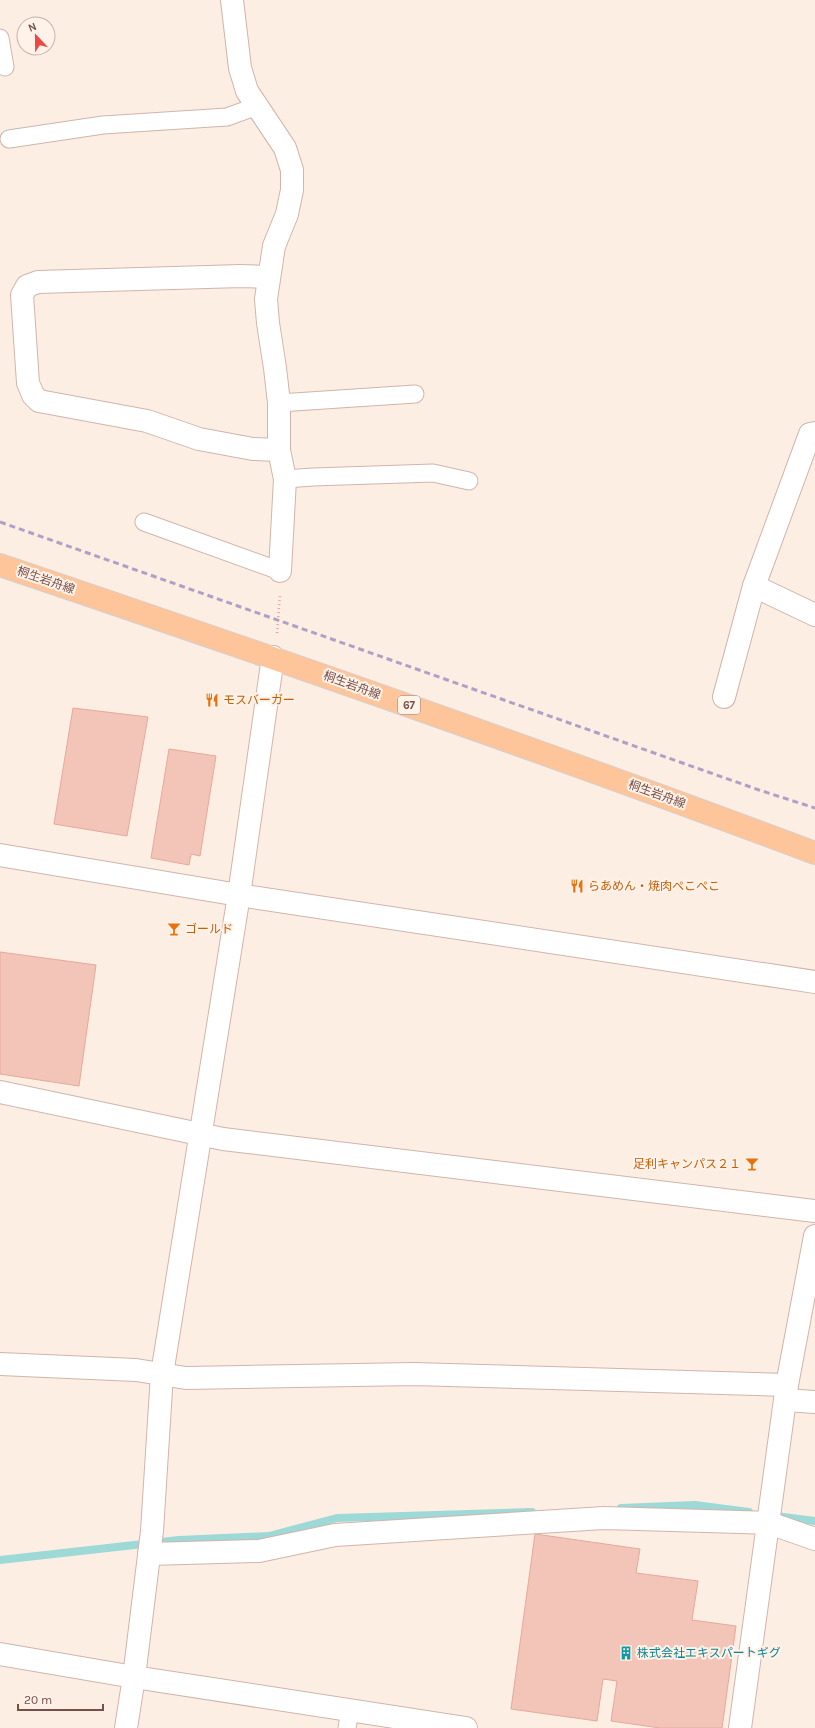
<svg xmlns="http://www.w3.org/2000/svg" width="815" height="1728" font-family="Karla,'Noto Sans JP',sans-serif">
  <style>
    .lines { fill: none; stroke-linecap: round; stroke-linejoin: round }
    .stream { stroke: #9dd9d7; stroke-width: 8 }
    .building { fill: #f3c5b9; stroke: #e6a899 }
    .lane-casing { stroke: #d0b5ac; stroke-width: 19 }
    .street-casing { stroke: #d0b5ac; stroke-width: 24 }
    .secondary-casing { stroke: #d4b4a9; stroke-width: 24 }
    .primary-casing { stroke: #d8cecc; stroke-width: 24 }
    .path { stroke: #d8a89d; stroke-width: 2.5; stroke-dasharray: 1 3; stroke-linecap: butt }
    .lane { stroke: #fff; stroke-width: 17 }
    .street { stroke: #fff; stroke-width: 22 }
    .secondary { stroke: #fff; stroke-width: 22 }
    .primary { stroke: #fdc599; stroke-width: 22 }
    .rail { stroke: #aea1c6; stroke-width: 3; stroke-dasharray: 6 4; stroke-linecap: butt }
    .labels { text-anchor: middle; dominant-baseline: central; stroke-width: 4; stroke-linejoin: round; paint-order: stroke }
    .shield { fill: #fff2e9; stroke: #9e8078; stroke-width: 1 }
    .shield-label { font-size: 11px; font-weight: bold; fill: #754f48 }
    .street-label { font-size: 12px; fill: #754f48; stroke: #fff2e9 }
    .food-label { font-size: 12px; fill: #c56008; stroke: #fff2e9; text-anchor: start }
    .culture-label { font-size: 12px; fill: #0d838f; stroke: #fff2e9; text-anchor: start }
  </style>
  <rect width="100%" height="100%" fill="#fdeee3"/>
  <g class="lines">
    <!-- stream -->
    <g class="stream">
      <polyline points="621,1508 695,1505 749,1512"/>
      <polyline points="776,1516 815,1521"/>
      <polyline points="0,1560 179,1540 269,1536 337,1518 532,1512"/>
    </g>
  </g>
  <!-- building -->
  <g class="building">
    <polygon points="73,708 148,717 127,836 54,824"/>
    <polygon points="169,749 216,756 200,856 191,854 189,865 151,858"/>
    <polygon points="0,952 96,965 79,1086 0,1074"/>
    <polygon points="535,1534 640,1549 636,1573 698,1581 692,1620 736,1626 722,1728 660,1728 611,1721 617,1681 603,1679 597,1721 511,1709"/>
  </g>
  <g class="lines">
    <!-- lane casing -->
    <g class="lane-casing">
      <g id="lane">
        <polyline points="0,38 5,67"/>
        <polyline points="9,139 103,125 227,117 257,106"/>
        <polyline points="279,403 415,394"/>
        <polyline points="285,479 313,477 433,473 469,481"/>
        <polyline points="144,522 280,571"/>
        <polyline points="347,1728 350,1710"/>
      </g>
    </g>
    <!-- street casing -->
    <g class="street-casing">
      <g id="street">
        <polyline points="232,0 240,68 247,91 285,148 292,170 292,190 287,214 274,246 266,299 268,323 275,368 279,403 279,450 285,479 280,571"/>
        <polyline points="268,277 241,276 38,282 27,286 22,295 28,383 33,395 39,401 147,421 199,439 253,449 279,450"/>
        <polyline points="754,586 815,615"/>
        <polyline points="724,697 754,586 810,434 815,433"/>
        <polyline points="0,855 239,895 815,982"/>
        <polyline points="0,1092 223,1139 815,1211"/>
        <polyline points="0,1364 136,1370 186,1378 414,1374 787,1385"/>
        <polyline points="785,1400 815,1402"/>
        <polyline points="149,1554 259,1551 335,1535 604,1518 769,1523 815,1539"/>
        <polyline points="0,1654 134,1677 466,1728"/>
        <polyline points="134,1677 152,1531 162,1374"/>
        <polyline points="740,1728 787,1385 815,1236"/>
      </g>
    </g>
    <!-- secondary casing -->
    <g class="secondary-casing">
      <g id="secondary">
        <polyline points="162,1374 239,895 273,657"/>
        <polyline points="126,1728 134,1677"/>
      </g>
    </g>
    <!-- primary casing -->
    <g class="primary-casing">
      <path id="primary" d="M0 565C273 657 545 752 815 853"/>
    </g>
    <!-- path -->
    <polyline class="path" points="277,633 280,596"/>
    <!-- lane -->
    <use href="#lane" class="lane"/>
    <!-- street -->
    <use href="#street" class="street"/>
    <!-- secondary -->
    <use href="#secondary" class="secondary"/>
    <!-- primary -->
    <use href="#primary" class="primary"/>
    <!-- rail -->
    <polyline class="rail" points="0,522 759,790 815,808"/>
  </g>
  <!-- icons -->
  <defs>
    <g id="restaurant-bare" transform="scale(1.08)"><path d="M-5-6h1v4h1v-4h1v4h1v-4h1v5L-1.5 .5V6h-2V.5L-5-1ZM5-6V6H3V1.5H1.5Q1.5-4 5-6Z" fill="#e8710a" stroke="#fff2e9" stroke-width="2.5" paint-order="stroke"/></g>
    <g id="bar-bare" transform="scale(1.08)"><path d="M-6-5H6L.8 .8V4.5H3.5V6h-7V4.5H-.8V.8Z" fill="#e8710a" stroke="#fff2e9" stroke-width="2.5" paint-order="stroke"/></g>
    <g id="building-bare" transform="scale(1.08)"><path d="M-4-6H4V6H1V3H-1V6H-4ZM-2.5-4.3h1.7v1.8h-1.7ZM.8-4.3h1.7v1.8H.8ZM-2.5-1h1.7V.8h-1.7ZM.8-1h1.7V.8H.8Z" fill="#0f9aa8" stroke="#fff2e9" stroke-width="2.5" paint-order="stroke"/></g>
  </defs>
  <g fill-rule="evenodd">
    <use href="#restaurant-bare" x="212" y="700"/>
    <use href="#restaurant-bare" x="577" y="886"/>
    <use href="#bar-bare" x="174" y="929"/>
    <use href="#bar-bare" x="752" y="1164"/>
    <use href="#building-bare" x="626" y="1653"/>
  </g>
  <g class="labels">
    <!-- shield labels -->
    <rect class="shield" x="398" y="696" width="22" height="18" rx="3"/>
    <g class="shield-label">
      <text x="409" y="705">67</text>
    </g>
    <!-- street labels -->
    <g class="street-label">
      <text transform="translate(46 580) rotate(19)">桐生岩舟線</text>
      <text transform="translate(352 685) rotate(20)">桐生岩舟線</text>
      <text transform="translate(657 794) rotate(20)">桐生岩舟線</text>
    </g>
    <!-- food labels -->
    <g class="food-label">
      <text x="223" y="700">モスバーガー</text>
      <text x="588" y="886">らあめん・焼肉ぺこぺこ</text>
      <text x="185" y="929">ゴールド</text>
      <text x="741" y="1164" text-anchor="end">足利キャンパス２１</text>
    </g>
    <!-- culture labels -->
    <g class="culture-label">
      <text x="637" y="1653">株式会社エキスパートギグ</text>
    </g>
  </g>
  <!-- north arrow -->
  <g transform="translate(36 36) rotate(338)"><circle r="19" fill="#fff2e9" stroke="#c8b1a9"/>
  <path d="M0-3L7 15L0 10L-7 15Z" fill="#ea4944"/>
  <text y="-6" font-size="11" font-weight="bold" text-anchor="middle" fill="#754f48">N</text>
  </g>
  <!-- scale -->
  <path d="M18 1704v6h85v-6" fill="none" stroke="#754f48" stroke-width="2"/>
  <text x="24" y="1704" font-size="12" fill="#754f48" stroke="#fff2e9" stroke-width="3" paint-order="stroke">20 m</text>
</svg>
